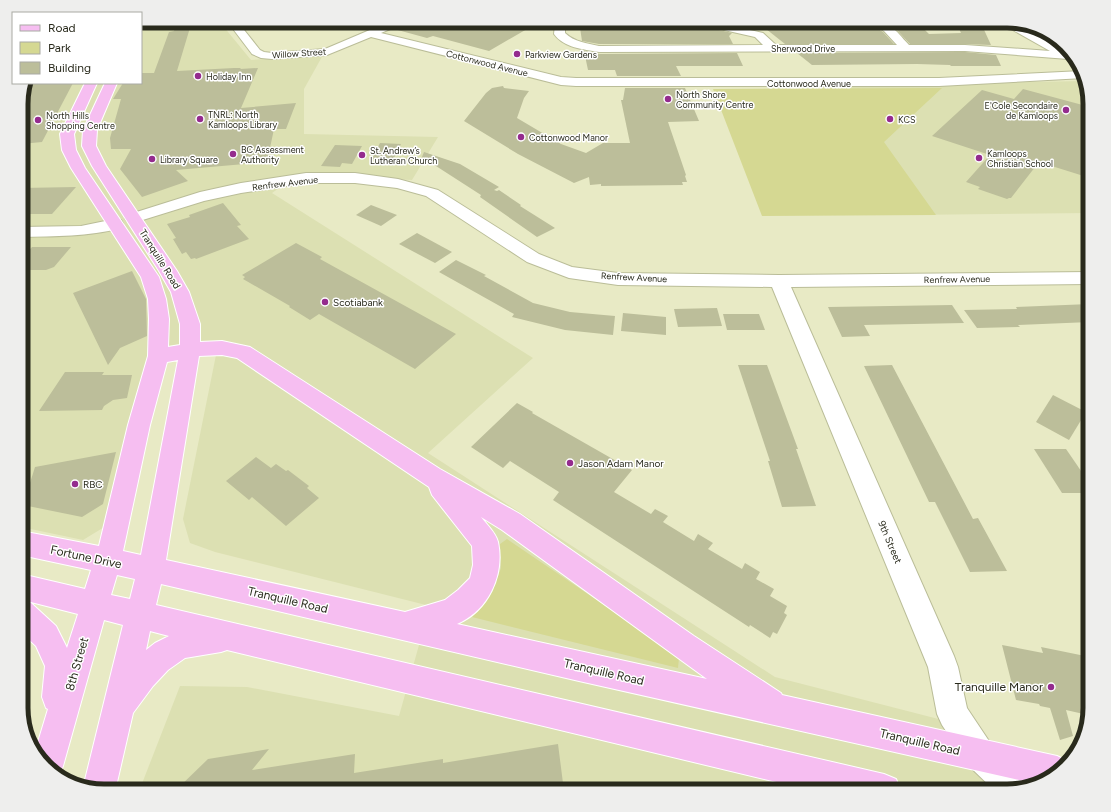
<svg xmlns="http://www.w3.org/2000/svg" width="1111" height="812" font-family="Figtree,sans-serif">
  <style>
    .built { fill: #dce0b2 }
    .green { fill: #d5d892 }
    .building { fill: #bcbe9a }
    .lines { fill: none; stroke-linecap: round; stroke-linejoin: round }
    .minor-casing { stroke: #babd98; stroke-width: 2 }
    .major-casing { stroke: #fff; stroke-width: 2 }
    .minor { fill: #fff; fill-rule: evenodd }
    .major { fill: #f6bef1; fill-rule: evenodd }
    .poi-dot { fill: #942b8e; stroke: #fff; stroke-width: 1.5 }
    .labels { text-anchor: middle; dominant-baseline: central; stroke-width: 3; stroke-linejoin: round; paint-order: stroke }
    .far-street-label { font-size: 9px; fill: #292a1c; stroke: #fff }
    .far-poi-label { font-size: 9px; fill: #292a1c; stroke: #fff; text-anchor: start }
    .street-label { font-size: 10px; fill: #292a1c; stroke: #fff }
    .poi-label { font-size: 10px; fill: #292a1c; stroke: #fff; text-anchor: start }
    .near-street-label { font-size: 12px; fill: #292a1c; stroke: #fff }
    .near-poi-label { font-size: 12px; fill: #292a1c; stroke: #fff; text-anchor: end }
    .rim { fill: none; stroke: #292a1c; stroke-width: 5 }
  </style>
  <rect width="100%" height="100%" fill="#e8eac5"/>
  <!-- built -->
  <g class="built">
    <polygon points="168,21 219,21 251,60 323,55 304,89 304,134 438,137 412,180 299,174 272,193 533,358 428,453 775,677 954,723 991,791 141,791 143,781 180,686 247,687 399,716 430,606 215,552 190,543 183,519 216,355 149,363 106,526 83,540 21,527 21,98 25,83 141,83 141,25"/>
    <polygon points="1085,81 1090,103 1090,213 906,215 819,86"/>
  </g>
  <!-- green -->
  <g class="green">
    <polygon points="942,88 884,142 936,215 762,216 713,89"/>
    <polygon points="507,539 657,641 679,658 678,668 472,617 492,592 501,568 500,544"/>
  </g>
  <!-- building -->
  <g class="building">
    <polygon points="177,21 192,21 177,71 234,68 241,68 240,69 258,68 241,108 296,103 286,129 274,129 267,162 176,170 188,181 142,197 120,169 131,149 111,149 110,138 121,99 113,99 123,83 141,83 141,73 154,73 169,32 174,31"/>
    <polygon points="406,21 493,21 527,29 489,51 433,36 427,38 394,29 405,24"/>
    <polygon points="579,21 691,21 693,24 732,33 729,36 733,44 599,44 582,41"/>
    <polygon points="718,21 746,21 740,26"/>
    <polygon points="756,21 867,22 883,32 894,44 785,44"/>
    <polygon points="916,21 929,34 961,33 956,22 980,21 991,45 965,44 910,44 896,29 884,22"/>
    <polygon points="584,51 599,54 737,53 743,66 676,66 681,76 617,76 615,70 588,70"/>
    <polygon points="965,52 996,55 1001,66 951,66 950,65 917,64 812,65 797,53"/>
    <polygon points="25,83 73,83 42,142 21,144 21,98"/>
    <polygon points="503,86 504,88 529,91 524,98 517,118 561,144 586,153 603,143 630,143 621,100 623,100 625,88 685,88 699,121 668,122 686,175 685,176 687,182 682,182 683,185 601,186 601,184 590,185 589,177 574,183 518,154 464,121 486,93 492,88"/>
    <polygon points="1023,89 1090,107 1090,178 1039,162 1011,198 1009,198 1007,199 978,189 980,187 966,182 990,155 932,136 982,90 1014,99"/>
    <polygon points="380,143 401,144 393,160 372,159"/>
    <polygon points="335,145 362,146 352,164 342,163 340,167 321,166"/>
    <polygon points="424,152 460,164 499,187 494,190 497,191 499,190 521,205 520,206 555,228 537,237 480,197 481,195 422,157"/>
    <polygon points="76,187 52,214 21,214 21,188"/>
    <polygon points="223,203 241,225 237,226 249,239 196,259 195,258 191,259 186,252 182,254 173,239 176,238 167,224 190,217 189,215"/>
    <polygon points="371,205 397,215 381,226 356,215"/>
    <polygon points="417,233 452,252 435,263 399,244"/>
    <polygon points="296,243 322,257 320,259 456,334 415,369 319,314 310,320 289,307 290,306 243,279 245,277 242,275"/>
    <polygon points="32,247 71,247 54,267 46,270 21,270 21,260"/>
    <polygon points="456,260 486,275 484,276 533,303 570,312 615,316 613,335 565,330 512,317 514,314 439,272"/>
    <polygon points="132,271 146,299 147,336 120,348 108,365 73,293"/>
    <polygon points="1090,304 1090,322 1018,325 1020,327 977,328 964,310 1017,309 1016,307"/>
    <polygon points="952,305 964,323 864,325 870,336 842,337 828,307"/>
    <polygon points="717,308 722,326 678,327 674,309"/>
    <polygon points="623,313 666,317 666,335 621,331"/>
    <polygon points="723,314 759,314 765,330 727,330"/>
    <polygon points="738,365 767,365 798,449 796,449 816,506 782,507 768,461 770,461"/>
    <polygon points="892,365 973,519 978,518 1007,571 970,572 935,502 929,502 864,366"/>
    <polygon points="65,372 104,372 102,375 132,375 127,398 113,400 104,406 102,410 39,411"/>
    <polygon points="1053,395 1086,412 1069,440 1036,422"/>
    <polygon points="517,403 533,412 532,413 632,470 614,492 651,514 655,509 668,516 663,522 694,541 698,534 713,543 708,549 742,569 745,563 760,572 756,579 774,589 770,596 787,606 784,613 787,615 777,634 773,632 770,638 750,625 749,627 553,500 559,492 510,461 503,468 471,447"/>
    <polygon points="1034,449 1066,449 1090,484 1090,493 1062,493"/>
    <polygon points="116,452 103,504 82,517 23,505 35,467"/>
    <polygon points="256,457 271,468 276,464 286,471 288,470 309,486 307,488 319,498 286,526 252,497 249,500 226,481"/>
    <polygon points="1002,645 1043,653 1041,647 1090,657 1090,709 1088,715 1066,710 1073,736 1060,740 1050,708 1040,706 1039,704 1016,700"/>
    <polygon points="558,744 564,791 175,791 208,759 269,749 252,770 355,754 354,773 443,759 443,763"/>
  </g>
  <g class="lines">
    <!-- minor casing -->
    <g class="minor-casing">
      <g id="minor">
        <polygon points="141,21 155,21 154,23 141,26"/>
        <polygon points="227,21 237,21 260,50 264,52 272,53 325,49 391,21 405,21 404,23 381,33 561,77 576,78 939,78 1082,71 1084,78 939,86 576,86 561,85 371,37 327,55 272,59 261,58 252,54"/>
        <path d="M560 21H573L565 27V33C574 42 587 43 599 46L763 45 755 37 693 23 692 21H711L763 33 776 45H897L884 31 868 21C891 21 894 29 909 45H965L1050 51 997 21H1008L1014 23 1064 50 1065 52 1070 53 1073 57 1068 59 965 51 599 52C583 49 564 48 554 34L555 25Z"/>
        <polygon points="306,173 355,173 398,179 438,190 539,254 572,267 618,273 779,275 1090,272 1090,284 791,287 954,656 958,667 967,708 991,744 1030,777 1033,785 1007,791 995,791 969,766 942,725 937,714 928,667 772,287 618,285 569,278 527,262 426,196 397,188 355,183 306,183 241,193 204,201 133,223 127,221 125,218 127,215 200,192 241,183"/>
        <path d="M115 219 121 220 123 224 121 228C88 237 55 236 21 237V227L81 226Z"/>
      </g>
    </g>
    <!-- major casing -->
    <g class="major-casing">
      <path id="major" d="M85 83H97L74 134 76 150 85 168 159 277 166 299 169 319 168 347 180 345V324L171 292 159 271 92 166 82 146 83 130 105 83H117L97 130 96 146 106 166 177 271 189 292 200 324V342L222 341 250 347 440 469 520 514 694 636 781 693 782 695 1057 756 1069 762 1044 782 1037 784 579 681 161 584 156 605 884 774 896 779 901 791H814L227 650 221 652 185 658 168 670 153 686 133 713 115 791H103L84 784 123 625 104 620 63 766 59 776 54 774 35 752 48 709 46 708 42 697 45 666 36 646 21 632V574L85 589 91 570 21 555V531L99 546 128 425 148 356 149 319 148 299 141 277 71 168 62 150 60 134ZM222 355 237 358 429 487 432 495 472 546 473 565 470 578 458 590 445 600 405 612 166 560 199 356ZM178 360 141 555 123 551 150 425 167 362ZM481 517 502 530 707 679 457 624C488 611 505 575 498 542 496 533 487 525 481 517ZM117 575 135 579 130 599 111 595ZM27 601 78 614 67 648 56 626 31 603ZM150 631 169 636 155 643 146 650Z"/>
    </g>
    <!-- minor -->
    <use href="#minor" class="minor"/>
    <!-- major -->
    <use href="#major" class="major"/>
  </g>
  <!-- markers -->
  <g class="poi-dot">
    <circle cx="517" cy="54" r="4"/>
    <circle cx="198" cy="76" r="4"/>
    <circle cx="668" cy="99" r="4"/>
    <circle cx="1066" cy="110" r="4"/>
    <circle cx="200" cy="119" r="4"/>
    <circle cx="890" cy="119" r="4"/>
    <circle cx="38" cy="120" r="4"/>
    <circle cx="521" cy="137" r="4"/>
    <circle cx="233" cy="154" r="4"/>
    <circle cx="362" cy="155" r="4"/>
    <circle cx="979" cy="158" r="4"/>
    <circle cx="152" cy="159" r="4"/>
    <circle cx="325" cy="302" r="4"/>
    <circle cx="570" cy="463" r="4"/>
    <circle cx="75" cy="484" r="4"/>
    <circle cx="1051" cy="687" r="4"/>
  </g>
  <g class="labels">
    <!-- far-street labels -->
    <g class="far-street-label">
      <text x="803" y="48">Sherwood Drive</text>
      <text transform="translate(299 53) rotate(-4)">Willow Street</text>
      <text transform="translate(487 63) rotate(14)">Cottonwood Avenue</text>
      <text x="809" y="83">Cottonwood Avenue</text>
      <text transform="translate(285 183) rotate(-7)">Renfrew Avenue</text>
      <text transform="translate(634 277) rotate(3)">Renfrew Avenue</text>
      <text transform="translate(957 279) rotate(-1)">Renfrew Avenue</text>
    </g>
    <!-- far-poi labels -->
    <g class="far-poi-label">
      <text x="525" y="54">Parkview Gardens</text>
      <text x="206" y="76">Holiday Inn</text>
      <text x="676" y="94">North Shore<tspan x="676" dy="10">Community Centre</tspan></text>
      <text x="1058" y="105" text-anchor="end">E'Cole Secondaire<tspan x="1058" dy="10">de Kamloops</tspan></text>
      <text x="208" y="114">TNRL: North<tspan x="208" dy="10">Kamloops Library</tspan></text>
      <text x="46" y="115">North Hills<tspan x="46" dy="10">Shopping Centre</tspan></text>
      <text x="898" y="119">KCS</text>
      <text x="529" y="137">Cottonwood Manor</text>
      <text x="241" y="149">BC Assessment<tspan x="241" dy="10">Authority</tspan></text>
      <text x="370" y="150">St. Andrew’s<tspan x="370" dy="10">Lutheran Church</tspan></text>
      <text x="987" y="153">Kamloops<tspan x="987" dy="10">Christian School</tspan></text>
      <text x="160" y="159">Library Square</text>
    </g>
    <!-- street labels -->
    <g class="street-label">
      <text transform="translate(160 259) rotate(58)">Tranquille Road</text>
      <text transform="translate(890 542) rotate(67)">9th Street</text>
    </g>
    <!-- poi labels -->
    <g class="poi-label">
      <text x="333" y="302">Scotiabank</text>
      <text x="578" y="463">Jason Adam Manor</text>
      <text x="83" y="484">RBC</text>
    </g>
    <!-- near-street labels -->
    <g class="near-street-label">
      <text transform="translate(86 557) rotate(12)">Fortune Drive</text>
      <text transform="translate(288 600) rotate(13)">Tranquille Road</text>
      <text transform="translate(77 664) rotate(-74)">8th Street</text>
      <text transform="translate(604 672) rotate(13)">Tranquille Road</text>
      <text transform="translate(920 742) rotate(13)">Tranquille Road</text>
    </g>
    <!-- near-poi labels -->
    <g class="near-poi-label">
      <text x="1043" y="687">Tranquille Manor</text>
    </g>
  </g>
  <!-- crop -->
  <path d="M0 0H1111V812H0ZM104 28H1007A76 76 0 0 1 1083 104V708A76 76 0 0 1 1007 784H104A76 76 0 0 1 28 708V104A76 76 0 0 1 104 28Z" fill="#eeeeed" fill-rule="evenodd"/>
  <path class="rim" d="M104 28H1007A76 76 0 0 1 1083 104V708A76 76 0 0 1 1007 784H104A76 76 0 0 1 28 708V104A76 76 0 0 1 104 28Z"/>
  <!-- legend -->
  <rect x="12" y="12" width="130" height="72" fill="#ffffff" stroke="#a9aaa4"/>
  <rect x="20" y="25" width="20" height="6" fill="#f6bef1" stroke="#a9aaa4"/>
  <text x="48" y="32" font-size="12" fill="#292a1c">Road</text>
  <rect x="20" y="42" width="20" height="12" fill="#d5d892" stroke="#a9aaa4"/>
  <text x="48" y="52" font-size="12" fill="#292a1c">Park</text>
  <rect x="20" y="62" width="20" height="12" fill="#bcbe9a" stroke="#a9aaa4"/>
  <text x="48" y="72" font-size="12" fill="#292a1c">Building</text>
</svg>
